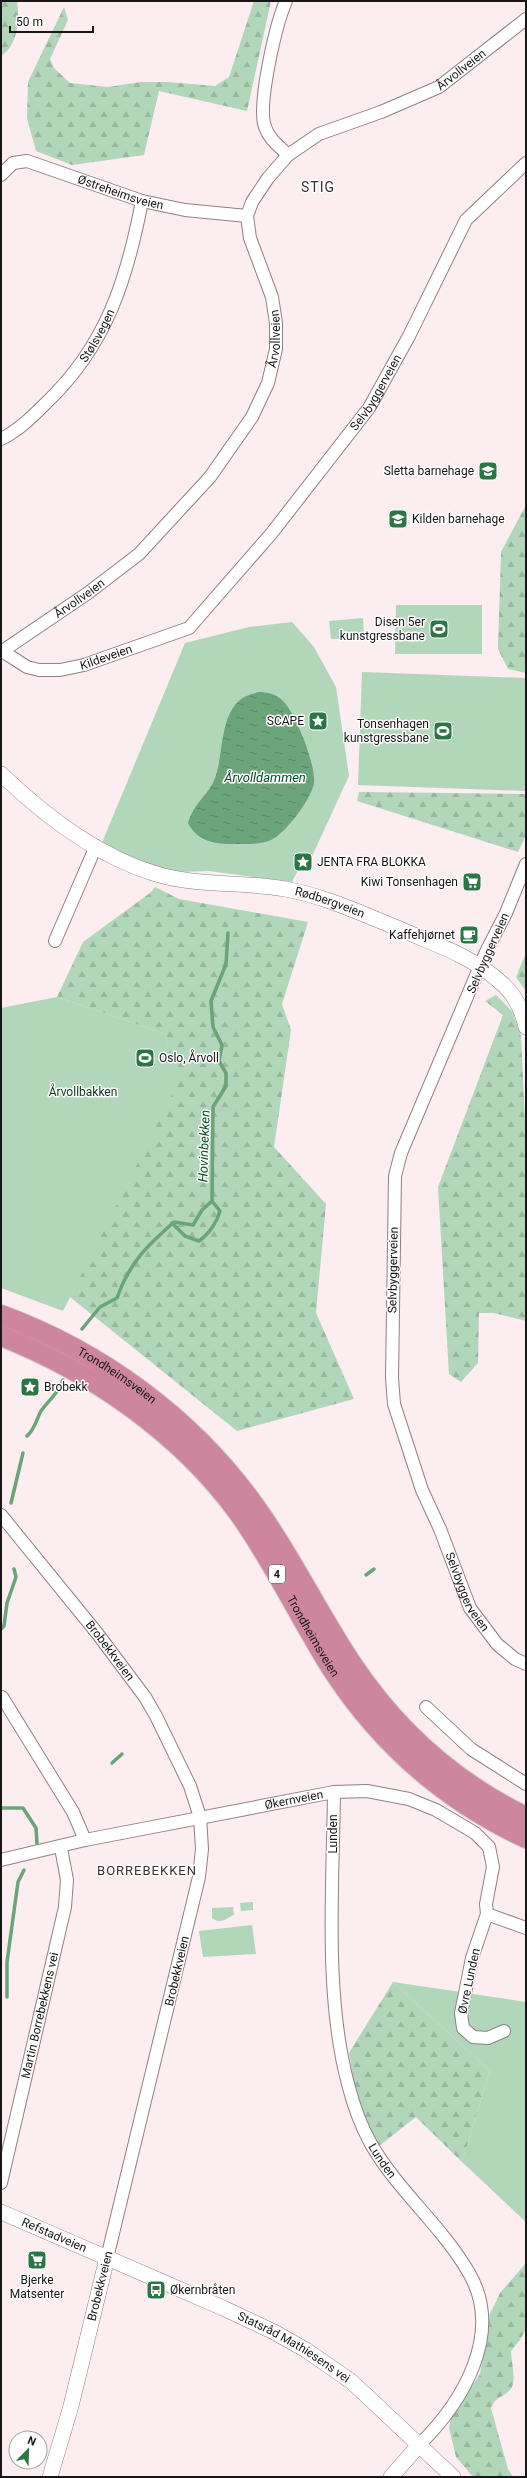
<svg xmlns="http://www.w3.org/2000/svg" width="527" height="2478" font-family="Roboto,sans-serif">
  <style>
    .green { fill: #b1d6b9 }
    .forest { fill: url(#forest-firs) }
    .water { fill: url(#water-ripples) }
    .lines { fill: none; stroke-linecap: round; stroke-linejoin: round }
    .stream { stroke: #6ca47a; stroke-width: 3.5 }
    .minor-casing { stroke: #8e8185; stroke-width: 14 }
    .tertiary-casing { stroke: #8e8185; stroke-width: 16 }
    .trunk-casing { stroke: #d1d0d0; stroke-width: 22 }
    .minor { stroke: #fff; stroke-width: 12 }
    .tertiary { stroke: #fff; stroke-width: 15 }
    .trunk { stroke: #ce869f; stroke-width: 20 }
    .labels { text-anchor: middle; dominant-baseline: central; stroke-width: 3; stroke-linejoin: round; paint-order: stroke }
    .shield { fill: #fefefe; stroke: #5e5b5c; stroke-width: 1 }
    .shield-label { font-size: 11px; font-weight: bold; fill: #1a1516 }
    .street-label { font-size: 12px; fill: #1a1516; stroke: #fefefe }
    .poi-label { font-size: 12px; fill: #1a1516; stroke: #fefefe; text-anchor: end }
    .park-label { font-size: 12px; fill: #0a361a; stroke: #fefefe }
    .water-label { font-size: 13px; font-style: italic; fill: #064b23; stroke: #fefefe }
    .neighbourhood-label { font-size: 13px; letter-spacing: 1px; fill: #3c3134; stroke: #fefefe }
    .quarter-label { font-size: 14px; letter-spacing: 1px; fill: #3c3134; stroke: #fefefe }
  </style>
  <defs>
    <pattern id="forest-firs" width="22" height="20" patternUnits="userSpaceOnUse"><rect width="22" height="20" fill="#b1d6b9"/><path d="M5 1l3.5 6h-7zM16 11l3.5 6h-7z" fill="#98b79e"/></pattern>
    <pattern id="water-ripples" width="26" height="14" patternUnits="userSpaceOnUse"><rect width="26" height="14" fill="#6ca47a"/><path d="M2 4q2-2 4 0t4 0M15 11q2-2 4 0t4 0" fill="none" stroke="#588463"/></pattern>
  </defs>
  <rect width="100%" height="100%" fill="#fbedf0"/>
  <!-- green -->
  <g class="green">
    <polygon points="396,605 482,605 482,654 395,654"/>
    <polygon points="363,618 364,637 331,639 329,621"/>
    <polygon points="292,622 314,647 336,687 349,776 307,867 301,864 292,882 209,871 178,872 141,863 101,845 185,643 249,627"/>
    <polygon points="362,672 526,678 526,791 358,785"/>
    <polygon points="57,997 166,1034 176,1089 63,1311 1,1288 1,1008"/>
    <polygon points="253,1902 253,1910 241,1911 240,1903"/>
    <path d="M233 1907 234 1915C224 1919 222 1925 212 1918V1908Z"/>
    <polygon points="252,1925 256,1954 203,1957 199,1931"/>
    <polygon points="393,1982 526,2002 526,2222 462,2162 490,2071"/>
  </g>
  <!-- forest -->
  <g class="forest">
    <path d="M1 1H17C20 19 18 45 1 56Z"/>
    <polygon points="254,1 271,1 247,111 159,91 144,155 72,165 36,151 27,118 28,82 64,7 68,20 50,59 54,68 70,83 108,87 141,82 167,82 215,86 229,77"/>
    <polygon points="526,505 526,673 508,669 498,649 501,552"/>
    <polygon points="359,792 526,794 526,835 518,852 357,801"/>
    <polygon points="155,887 179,899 308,922 282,1004 291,1030 274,1147 326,1204 316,1313 354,1399 237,1431 70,1297 175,1089 166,1034 57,997 83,942 150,893"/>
    <polygon points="526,953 526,991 516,977"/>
    <polygon points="496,995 512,1011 521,1036 526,1142 526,1321 494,1313 479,1313 478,1363 461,1382 449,1374 438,1187 503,1015 485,1001"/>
    <polygon points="393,1982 490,2071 462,2162 416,2117 379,2146 356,2096 349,2053"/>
    <path d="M526 2263V2329L520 2340 511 2351C511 2361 518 2384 509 2391 502 2398 495 2397 491 2408L508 2469 513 2477H473L456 2457 449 2428 451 2418 480 2374 490 2314 500 2293Z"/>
  </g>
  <!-- water -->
  <path class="water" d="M258 692C268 692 276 694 283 701 296 714 316 765 314 783 312 798 285 834 271 840 258 845 245 844 231 844 212 844 197 840 188 823 194 802 209 795 215 778 224 754 219 717 241 699 245 696 253 694 258 692Z"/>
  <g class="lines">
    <!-- stream -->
    <g class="stream">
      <path d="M172 1223 185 1236 199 1241C209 1234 217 1222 220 1211L212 1201"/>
      <path d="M82 1329 100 1307 117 1298C129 1263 147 1246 174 1222L193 1225 202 1210 212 1201 213 1107 226 1086V1073L219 1061 222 1045 213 1027 211 1001 226 964 228 933"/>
      <path d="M27 1436C35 1429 36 1420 41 1411 50 1398 56 1397 63 1380"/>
      <polyline points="11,1503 23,1453"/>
      <polyline points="366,1575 374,1569"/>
      <polyline points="1,1629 4,1626 7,1603 16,1577 14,1569"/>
      <polyline points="112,1763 122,1754"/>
      <polyline points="1,1808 23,1808 36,1828 37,1844"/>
      <polyline points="7,1997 7,1962 18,1882 24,1870"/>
    </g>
    <!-- minor casing -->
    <g class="minor-casing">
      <g id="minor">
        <path d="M286 1C276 24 257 105 265 127 269 139 279 146 288 155"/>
        <path id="s1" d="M1 175 13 163 27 161 142 201 185 210 247 216"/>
        <path id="s2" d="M1 439C18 431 33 416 46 403 106 346 127 280 142 201"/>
        <path id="s3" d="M2 651 27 667 39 670H60L84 665 189 628 271 534 369 408 409 336 466 220 526 163"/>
        <path id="s4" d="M1 652 88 593 139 554 210 477 252 417 268 383 276 349V323L272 297 250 238 247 216 252 202 268 178 288 155 319 134 381 112 439 87 526 19"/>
        <path id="s5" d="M526 864 506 913 486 952 401 1153 395 1176 392 1378 394 1404 422 1490 440 1529 470 1608 497 1644 515 1659 526 1664"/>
        <polyline points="55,941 96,846"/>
        <path id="s6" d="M1 1515 97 1633 145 1697 156 1716 190 1786 200 1817 202 1849 199 1877 107 2258"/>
        <polyline points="2,1697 73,1812 85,1840"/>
        <polyline points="426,1707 471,1749 526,1784"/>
        <path id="s7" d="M334 1792C333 1885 324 1994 348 2084 353 2104 361 2126 371 2144 398 2191 442 2226 469 2273 504 2333 463 2402 419 2445"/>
        <path id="s8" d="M1 1860 85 1840 334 1792 367 1791 409 1799 436 1810 475 1833 489 1847 493 1867 486 1904 487 1914 472 1958 461 2013 463 2028 473 2037 488 2038 504 2031"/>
        <polyline points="487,1914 526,1928"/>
        <path id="s9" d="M1 2183 65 1907 67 1880 61 1848"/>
      </g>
    </g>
    <!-- tertiary casing -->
    <g class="tertiary-casing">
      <g id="tertiary">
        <path id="s10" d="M1 774C44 815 95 855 153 873 196 887 241 881 285 889 325 896 362 914 400 929 434 944 470 955 499 981 514 993 522 1008 526 1027"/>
        <path id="s11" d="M1 2212 223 2308 274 2332 306 2350 352 2382 453 2477"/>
        <polyline points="50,2477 71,2406 107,2258"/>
        <polyline points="391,2477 419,2445"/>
      </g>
    </g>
    <!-- trunk casing -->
    <g class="trunk-casing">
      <g id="trunk">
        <path id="s12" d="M1 1315C101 1352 192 1418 254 1505 290 1554 316 1610 350 1661 394 1728 454 1782 526 1817"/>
        <path id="s13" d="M1 1336C92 1372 179 1432 238 1512 274 1562 299 1617 332 1669 380 1743 446 1801 526 1838"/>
      </g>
    </g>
    <!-- minor -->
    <use href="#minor" class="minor"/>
    <!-- tertiary -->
    <use href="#tertiary" class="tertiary"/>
    <!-- trunk -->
    <use href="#trunk" class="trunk"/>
  </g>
  <!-- icons -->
  <defs>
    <g id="school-square" transform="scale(1)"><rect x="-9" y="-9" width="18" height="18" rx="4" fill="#2b7644" stroke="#fefefe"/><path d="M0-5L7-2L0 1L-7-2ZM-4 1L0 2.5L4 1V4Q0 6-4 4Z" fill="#fff"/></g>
    <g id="stadium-square" transform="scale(1)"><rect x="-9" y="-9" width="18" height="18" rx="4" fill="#2b7644" stroke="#fefefe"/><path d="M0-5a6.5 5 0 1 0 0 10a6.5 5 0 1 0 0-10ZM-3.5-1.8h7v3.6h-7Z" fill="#fff"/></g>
    <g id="sight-square" transform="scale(1)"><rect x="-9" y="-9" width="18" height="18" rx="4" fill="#2b7644" stroke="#fefefe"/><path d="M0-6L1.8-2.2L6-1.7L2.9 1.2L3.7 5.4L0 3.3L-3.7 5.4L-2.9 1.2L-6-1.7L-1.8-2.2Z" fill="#fff"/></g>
    <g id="supermarket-square" transform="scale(1)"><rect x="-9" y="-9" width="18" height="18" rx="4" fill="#2b7644" stroke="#fefefe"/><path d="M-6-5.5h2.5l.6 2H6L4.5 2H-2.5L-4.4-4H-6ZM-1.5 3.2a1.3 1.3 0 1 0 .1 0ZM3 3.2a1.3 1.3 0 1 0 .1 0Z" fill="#fff"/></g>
    <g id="cafe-square" transform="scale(1)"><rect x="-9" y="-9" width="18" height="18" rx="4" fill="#2b7644" stroke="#fefefe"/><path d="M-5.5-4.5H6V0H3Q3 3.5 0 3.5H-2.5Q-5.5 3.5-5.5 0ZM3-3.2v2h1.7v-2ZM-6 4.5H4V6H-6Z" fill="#fff"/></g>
    <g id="bus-square" transform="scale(1)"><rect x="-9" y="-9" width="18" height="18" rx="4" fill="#2b7644" stroke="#fefefe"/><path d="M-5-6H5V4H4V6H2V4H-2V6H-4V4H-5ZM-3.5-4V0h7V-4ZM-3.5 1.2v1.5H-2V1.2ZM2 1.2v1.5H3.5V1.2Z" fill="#fff"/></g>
  </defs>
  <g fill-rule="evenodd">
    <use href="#school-square" x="488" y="471"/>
    <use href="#school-square" x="398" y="519"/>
    <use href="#stadium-square" x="439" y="629"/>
    <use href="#sight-square" x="318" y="721"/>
    <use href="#stadium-square" x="443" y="731"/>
    <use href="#sight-square" x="303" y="862"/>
    <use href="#supermarket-square" x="472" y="882"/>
    <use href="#cafe-square" x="469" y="935"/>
    <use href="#stadium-square" x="145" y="1058"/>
    <use href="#sight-square" x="30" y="1387"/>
    <use href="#supermarket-square" x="37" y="2260"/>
    <use href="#bus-square" x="156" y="2290"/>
  </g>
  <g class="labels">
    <!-- shield labels -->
    <rect class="shield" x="269" y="1565" width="16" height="18" rx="3"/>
    <g class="shield-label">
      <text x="277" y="1574">4</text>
    </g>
    <!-- street labels -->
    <g class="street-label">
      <text stroke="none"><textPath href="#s4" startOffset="826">Årvollveien</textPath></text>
      <text stroke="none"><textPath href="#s1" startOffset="130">Østreheimsveien</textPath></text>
      <text stroke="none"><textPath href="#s2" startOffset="143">Stølsvegen</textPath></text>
      <text stroke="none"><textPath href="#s4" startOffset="430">Årvollveien</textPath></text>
      <text stroke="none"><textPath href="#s3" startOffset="500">Selvbyggerveien</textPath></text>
      <text stroke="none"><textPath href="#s4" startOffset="95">Årvollveien</textPath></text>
      <text stroke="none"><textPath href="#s3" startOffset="111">Kildeveien</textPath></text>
      <text stroke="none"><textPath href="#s10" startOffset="363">Rødbergveien</textPath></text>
      <text transform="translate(488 953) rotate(-66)">Selvbyggerveien</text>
      <text transform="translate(393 1270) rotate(-89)">Selvbyggerveien</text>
      <text stroke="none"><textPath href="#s12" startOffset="131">Trondheimsveien</textPath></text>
      <text stroke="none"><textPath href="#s5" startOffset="769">Selvbyggerveien</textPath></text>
      <text stroke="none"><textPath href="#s13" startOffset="444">Trondheimsveien</textPath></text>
      <text stroke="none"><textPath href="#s6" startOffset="174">Brobekkveien</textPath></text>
      <text stroke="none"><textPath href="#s8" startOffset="299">Økernveien</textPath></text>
      <text transform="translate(333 1834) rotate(-90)">Lunden</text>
      <text transform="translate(177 1971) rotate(-77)">Brobekkveien</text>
      <text transform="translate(469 1981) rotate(-78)">Øvre Lunden</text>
      <text stroke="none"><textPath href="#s9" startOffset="172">Martin Borrebekkens vei</textPath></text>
      <text stroke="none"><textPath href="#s7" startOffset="378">Lunden</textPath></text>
      <text stroke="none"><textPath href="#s11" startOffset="58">Refstadveien</textPath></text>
      <text transform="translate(100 2286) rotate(-76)">Brobekkveien</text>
      <text stroke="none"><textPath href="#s11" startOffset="323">Statsråd Mathiesens vei</textPath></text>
    </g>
    <!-- poi labels -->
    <g class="poi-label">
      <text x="474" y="471">Sletta barnehage</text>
      <text x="412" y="519" text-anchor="start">Kilden barnehage</text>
      <text x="425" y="622">Disen 5er<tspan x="425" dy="14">kunstgressbane</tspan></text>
      <text x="304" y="721">SCAPE</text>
      <text x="429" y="724">Tonsenhagen<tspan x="429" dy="14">kunstgressbane</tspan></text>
      <text x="317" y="862" text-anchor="start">JENTA FRA BLOKKA</text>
      <text x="458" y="882">Kiwi Tonsenhagen</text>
      <text x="455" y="935">Kaffehjørnet</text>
      <text x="159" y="1058" text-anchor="start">Oslo, Årvoll</text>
      <text x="44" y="1387" text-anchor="start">Brobekk</text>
      <text x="37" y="2280" text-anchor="middle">Bjerke<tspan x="37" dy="14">Matsenter</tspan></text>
      <text x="170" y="2290" text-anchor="start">Økernbråten</text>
    </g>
    <!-- park labels -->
    <g class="park-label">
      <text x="83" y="1092">Årvollbakken</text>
    </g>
    <!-- water labels -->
    <g class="water-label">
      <text x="265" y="777">Årvolldammen</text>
      <text transform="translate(204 1146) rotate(-88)">Hovinbekken</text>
    </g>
    <!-- neighbourhood labels -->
    <g class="neighbourhood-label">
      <text x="147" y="1870">BORREBEKKEN</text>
    </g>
    <!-- quarter labels -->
    <g class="quarter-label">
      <text x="318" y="187">STIG</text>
    </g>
  </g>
  <!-- border -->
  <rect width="527" height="2478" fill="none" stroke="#1a1516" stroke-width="4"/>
  <!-- north arrow -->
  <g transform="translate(28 2450) rotate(23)"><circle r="19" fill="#fefefe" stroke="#a3a1a1"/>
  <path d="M0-3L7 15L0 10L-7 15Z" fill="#2b7644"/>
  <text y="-6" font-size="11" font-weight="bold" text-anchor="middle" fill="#1a1516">N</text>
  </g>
  <!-- scale -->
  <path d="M10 26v6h83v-6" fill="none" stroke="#1a1516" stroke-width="2"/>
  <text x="16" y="26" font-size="12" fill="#1a1516" stroke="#fefefe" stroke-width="3" paint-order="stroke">50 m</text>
</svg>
